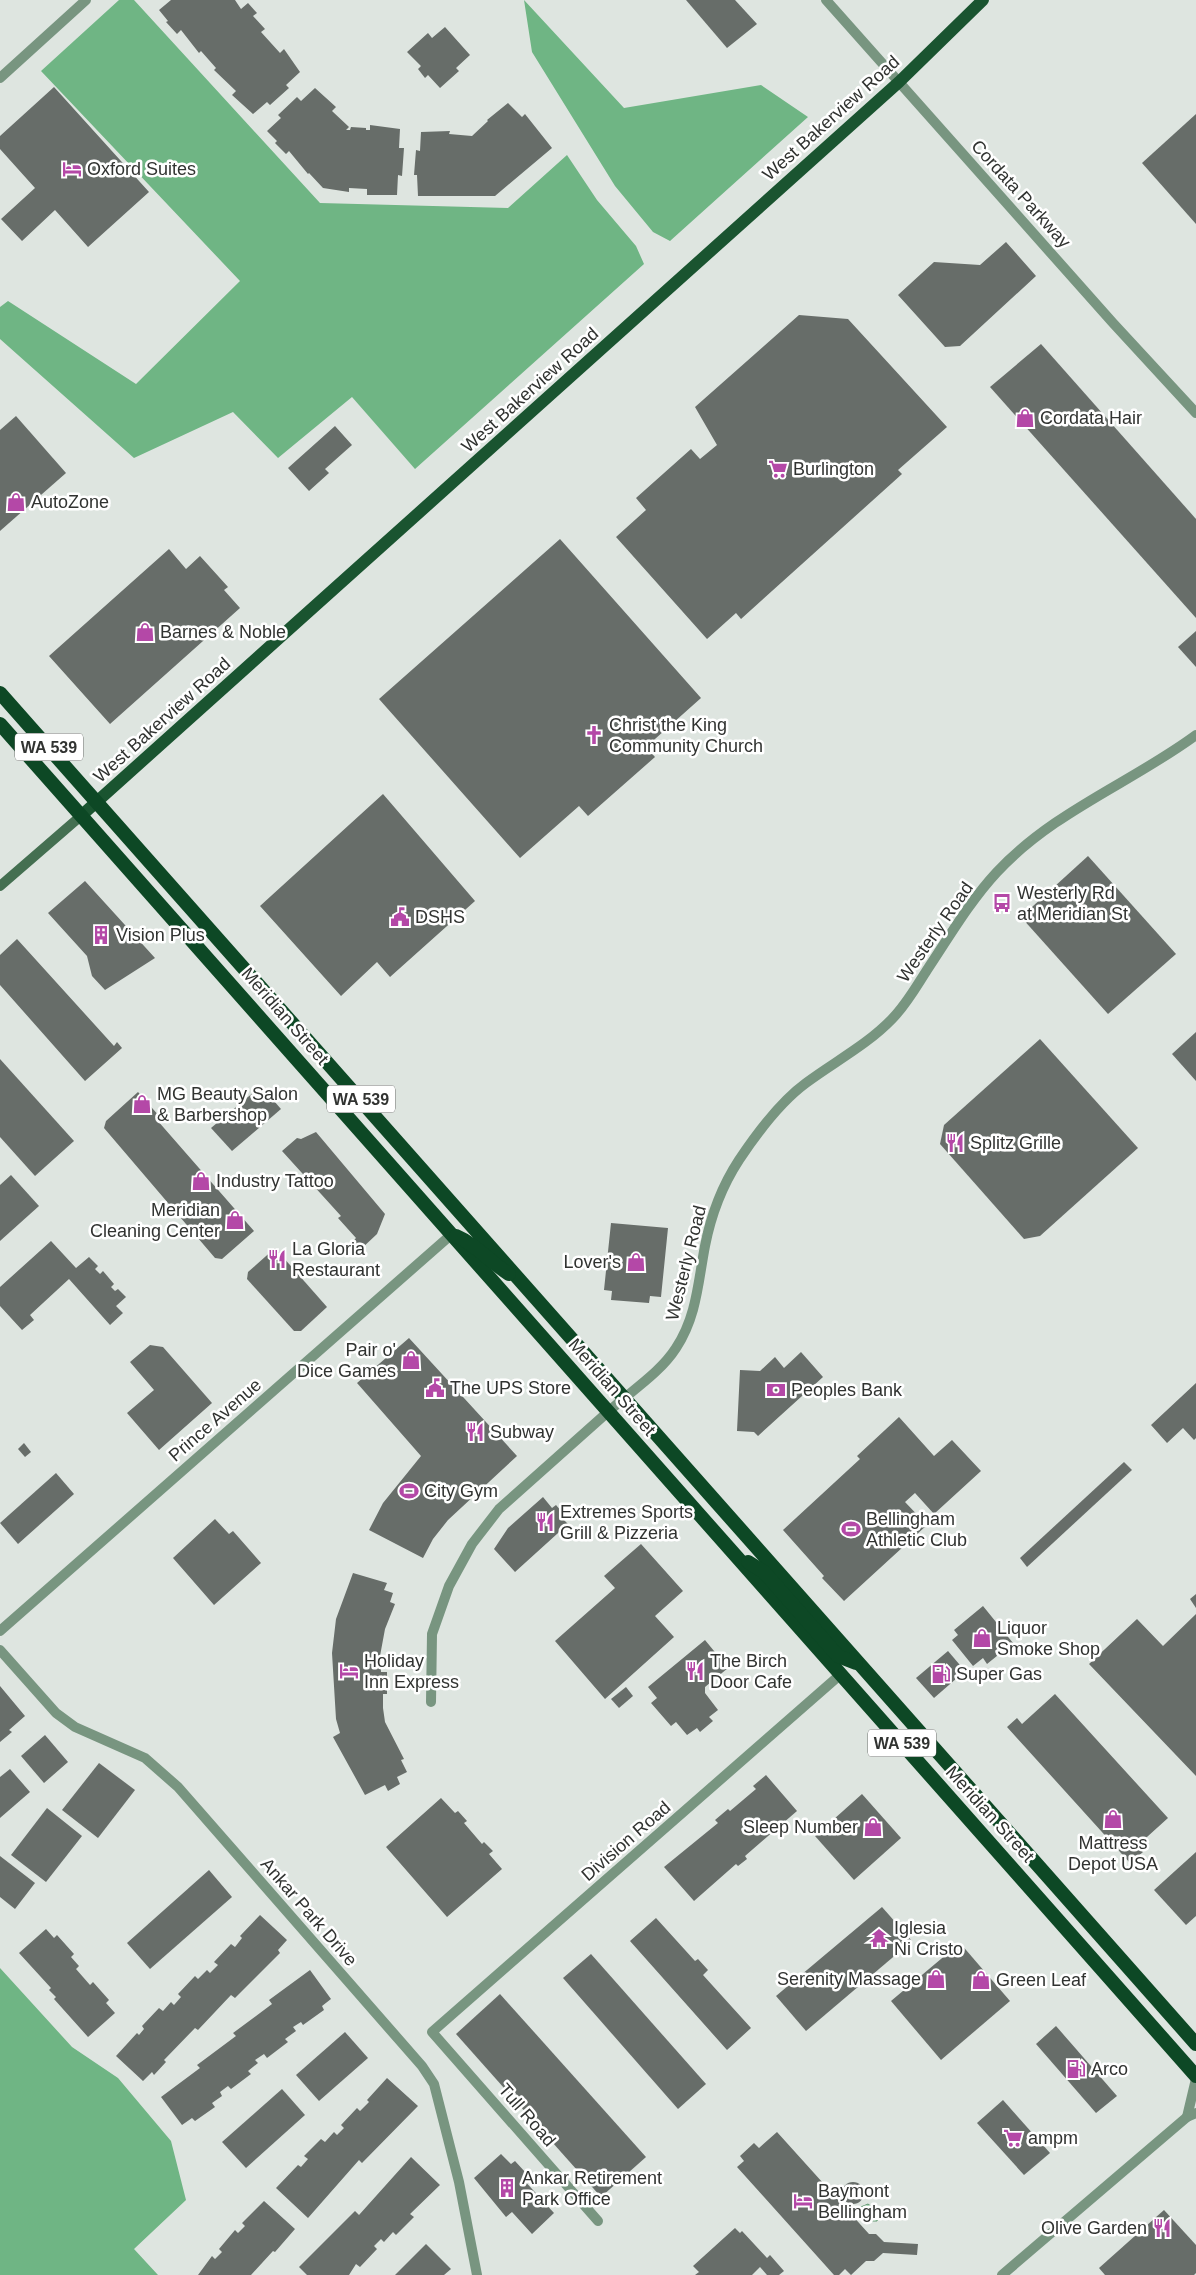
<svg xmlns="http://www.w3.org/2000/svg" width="1196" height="2275" font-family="Arial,sans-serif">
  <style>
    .forest { fill: #6fb584 }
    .water { fill: #7dc391; stroke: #669874 }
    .building { fill: #676d69 }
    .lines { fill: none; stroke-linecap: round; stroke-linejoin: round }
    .minor { stroke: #789580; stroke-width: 10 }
    .tertiary { stroke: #789580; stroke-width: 10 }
    .secondary { stroke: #446f51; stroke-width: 10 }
    .primary { stroke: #1a5430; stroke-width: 12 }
    .trunk { stroke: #0d4825; stroke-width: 14 }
    .labels { text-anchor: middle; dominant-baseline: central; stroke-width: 5; stroke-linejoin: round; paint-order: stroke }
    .shield { fill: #fff; stroke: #6f706f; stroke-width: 1 }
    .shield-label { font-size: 16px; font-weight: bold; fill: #313331 }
    .street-label { font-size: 18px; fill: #313331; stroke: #fff }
    .poi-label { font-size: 18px; fill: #313331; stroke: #fff; text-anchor: start }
  </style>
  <rect width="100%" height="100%" fill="#dee5e0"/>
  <!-- forest -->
  <g class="forest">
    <polygon points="119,0 134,0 320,203 508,208 567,155 597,200 636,246 644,264 415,469 352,397 278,458 233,412 134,458 0,339 0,307 8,301 136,384 240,281 41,71"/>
    <polygon points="524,0 624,108 761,85 808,117 670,241 653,232 615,186 532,52"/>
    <polygon points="0,1968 72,2047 118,2078 171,2141 186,2200 134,2249 158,2275 0,2275"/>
  </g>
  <!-- water -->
  <polygon class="water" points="868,2204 880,2213 877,2221 869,2221 855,2213 856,2209"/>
  <!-- building -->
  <g class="building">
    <polygon points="171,0 235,0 241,9 248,3 257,13 253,16 265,29 261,32 280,53 284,49 300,72 286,85 289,88 270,105 267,102 253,114 232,95 236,91 214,70 216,68 201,51 199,53 181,30 177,34 166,22 168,21 159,10"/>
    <polygon points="686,0 735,0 757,24 727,48"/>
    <polygon points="445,27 470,55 456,68 459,71 440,88 428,75 425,78 418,69 421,66 407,52 428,33 432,38"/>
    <polygon points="54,87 149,192 88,247 55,210 22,241 1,219 35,188 0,149 0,136"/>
    <polygon points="315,88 336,107 332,111 349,127 346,130 350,130 351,127 366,128 366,130 370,130 370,125 400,129 399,148 404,148 402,176 398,175 397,195 367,195 367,189 349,188 349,192 323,188 309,173 308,174 289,151 286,154 275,143 277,141 267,131 281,118 278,115 297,97 301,101"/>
    <polygon points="508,103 522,117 525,114 552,148 495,196 418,196 417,175 414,175 416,150 420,151 421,132 450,131 449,134 472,136 488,121 487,120"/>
    <polygon points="1196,114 1196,224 1142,163"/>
    <polygon points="1006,242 1036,276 960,346 945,347 898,295 934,262 980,265"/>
    <polygon points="799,315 848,319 947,427 898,470 902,474 741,619 736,613 707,639 616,537 646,510 636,498 691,449 700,459 717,445 695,407"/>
    <polygon points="1041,344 1196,519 1196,618 990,387"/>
    <polygon points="16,416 66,473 0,531 0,430"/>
    <polygon points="335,426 352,445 325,469 329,473 309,491 288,468"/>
    <polygon points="560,539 701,698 646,747 655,757 588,816 579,806 520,858 379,699"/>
    <polygon points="169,549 186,569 200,556 228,587 224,590 240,608 110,724 49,656"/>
    <polygon points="1196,631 1196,667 1178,647"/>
    <polygon points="383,794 475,901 390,977 377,962 341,996 260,906"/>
    <polygon points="1088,856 1176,954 1108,1014 1021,917"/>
    <polygon points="85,881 155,958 105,990 92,976 87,956 48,913"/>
    <polygon points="17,939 114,1046 117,1042 122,1048 85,1081 0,985 0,955"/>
    <polygon points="1196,1032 1196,1081 1172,1054"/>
    <polygon points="1040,1039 1138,1148 1040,1236 1024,1239 940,1144 944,1125"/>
    <polygon points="0,1059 74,1141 35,1176 0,1137"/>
    <polygon points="261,1086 281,1109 232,1151 211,1128"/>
    <polygon points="138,1092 160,1117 157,1120 254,1231 222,1259 215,1258 104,1128 106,1121"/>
    <polygon points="316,1132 385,1214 377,1234 360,1250 353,1241 356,1238 338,1218 341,1216 282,1151 297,1138 301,1139"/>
    <polygon points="11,1175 39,1206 0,1241 0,1185"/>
    <polygon points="611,1223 668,1228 661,1297 650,1296 649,1303 611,1300 612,1291 604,1290"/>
    <polygon points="51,1241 76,1268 89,1257 98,1266 95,1269 100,1274 103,1271 114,1284 111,1287 115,1291 118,1289 126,1297 116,1306 123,1313 110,1325 69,1279 30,1315 34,1320 22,1330 0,1306 0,1287"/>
    <polygon points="275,1248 327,1307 301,1331 294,1331 247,1279 248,1272"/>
    <polygon points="409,1338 517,1456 448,1520 433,1539 423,1558 369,1530 383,1503 421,1456 357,1383"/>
    <polygon points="150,1345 163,1347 212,1403 159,1450 127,1413 154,1390 130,1362"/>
    <polygon points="801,1352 823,1377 758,1436 754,1432 737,1431 740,1370 760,1371 775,1357 784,1368"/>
    <polygon points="1196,1383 1196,1438 1194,1440 1183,1428 1167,1443 1151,1425"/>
    <polygon points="899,1417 934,1456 952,1440 981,1471 934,1514 915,1493 905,1502 927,1525 844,1601 822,1578 824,1576 783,1530 860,1459 857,1456"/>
    <polygon points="24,1443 31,1452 25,1457 18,1449"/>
    <polygon points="1124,1462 1132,1470 1027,1567 1020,1558"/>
    <polygon points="56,1473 74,1494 18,1544 0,1523"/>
    <polygon points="543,1497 552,1508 556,1505 562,1512 559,1515 568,1524 515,1572 494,1549 508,1528"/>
    <polygon points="215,1519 229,1534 233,1531 261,1563 214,1605 173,1558"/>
    <polygon points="641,1544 683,1591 655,1616 674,1637 605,1699 555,1641 615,1588 604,1576"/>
    <polygon points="353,1573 387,1583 384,1590 393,1593 390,1602 395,1604 385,1629 380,1656 381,1672 387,1672 387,1694 383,1694 383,1708 385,1722 404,1759 401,1760 407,1772 397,1777 400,1784 388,1791 385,1785 365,1795 333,1737 340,1733 336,1719 332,1653 336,1619"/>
    <polygon points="1196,1594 1196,1608 1190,1599"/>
    <polygon points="983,1606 1013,1643 987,1664 983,1658 973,1666 952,1640 958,1635 954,1630"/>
    <polygon points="1196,1614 1196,1776 1089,1664 1137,1619 1163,1646"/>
    <polygon points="705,1640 728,1668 705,1687 705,1693 718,1710 709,1717 713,1721 700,1732 697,1728 687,1735 676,1722 671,1726 651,1703 657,1698 648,1687"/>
    <polygon points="948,1651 965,1671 934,1698 916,1678"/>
    <polygon points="0,1686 25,1716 9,1730 12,1732 0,1742"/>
    <polygon points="626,1687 633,1696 619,1708 611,1699"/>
    <polygon points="1055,1694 1168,1818 1137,1846 1143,1852 1130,1863 1007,1727 1017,1718 1022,1724"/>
    <polygon points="45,1735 68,1762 44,1783 21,1756"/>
    <polygon points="99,1763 135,1790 98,1838 62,1810"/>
    <polygon points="10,1769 30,1792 0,1818 0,1777"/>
    <polygon points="766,1775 797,1811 745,1856 747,1859 738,1866 736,1864 694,1901 664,1867 718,1823 715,1820 728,1809 730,1811 756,1789 753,1786"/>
    <polygon points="862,1794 901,1838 854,1880 815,1836"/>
    <polygon points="441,1798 455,1813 458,1811 467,1821 464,1823 482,1844 484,1842 493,1851 489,1854 502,1869 447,1917 386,1847"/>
    <polygon points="47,1808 82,1836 46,1882 11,1855"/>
    <polygon points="1196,1852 1196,1916 1186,1925 1154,1890"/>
    <polygon points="0,1856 35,1883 15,1909 0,1897"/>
    <polygon points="209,1870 232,1897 150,1969 127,1943"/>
    <polygon points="882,1907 912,1941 806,2031 776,1996"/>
    <polygon points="260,1915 287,1940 278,1950 280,1953 235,1998 231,1995 198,2030 195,2028 164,2060 166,2062 154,2075 152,2072 143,2081 116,2056 137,2033 139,2035 144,2029 142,2026 159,2008 163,2011 171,2002 174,2005 181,1997 178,1994 195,1976 198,1979 207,1970 210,1973 218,1965 214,1962 231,1944 235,1947 242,1938 240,1936"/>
    <polygon points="656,1918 695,1961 698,1959 708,1970 703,1975 751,2028 727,2050 630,1941"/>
    <polygon points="46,1929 54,1938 57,1935 74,1954 71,1957 79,1966 76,1969 90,1985 93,1982 109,2000 106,2003 115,2013 88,2037 54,1999 56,1997 49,1990 51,1988 19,1953"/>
    <polygon points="960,1943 1010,2001 941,2060 891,2001"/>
    <polygon points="591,1954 706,2084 678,2109 563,1978"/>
    <polygon points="310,1970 331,1999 322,2006 324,2010 303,2025 301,2022 293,2027 296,2031 285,2039 288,2042 267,2058 264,2054 255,2060 258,2063 248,2071 251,2074 231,2089 228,2086 220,2092 222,2096 212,2103 215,2107 195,2121 192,2118 182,2125 161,2097 200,2068 197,2065 236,2036 233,2033 272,2004 269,2000"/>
    <polygon points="500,1994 646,2157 601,2197 456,2034"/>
    <polygon points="1056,2026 1117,2096 1096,2113 1036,2044"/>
    <polygon points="345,2032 368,2058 319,2101 296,2075"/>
    <polygon points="387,2078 418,2106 362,2163 359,2160 308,2218 276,2188 298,2165 301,2167 308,2159 304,2156 321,2139 325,2142 334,2132 337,2135 344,2128 341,2125 357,2108 360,2111 369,2102 367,2100"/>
    <polygon points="282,2089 305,2115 246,2168 222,2142"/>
    <polygon points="1003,2100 1050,2153 1024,2175 977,2123"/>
    <polygon points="777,2132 869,2234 876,2234 884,2242 918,2244 917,2255 883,2253 874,2261 866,2261 851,2275 845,2269 839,2275 834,2275 737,2167 744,2161 740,2156 754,2143 759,2148"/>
    <polygon points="501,2154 511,2164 515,2161 526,2173 522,2178 554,2213 532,2234 512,2212 506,2217 474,2178"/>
    <polygon points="411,2157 440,2185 410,2214 414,2217 396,2235 393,2232 384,2242 381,2239 374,2246 377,2249 360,2267 356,2264 349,2275 307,2275 299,2267 355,2211 359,2215"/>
    <circle cx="853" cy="2193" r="11"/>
    <polygon points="264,2201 295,2229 275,2252 273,2251 251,2275 198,2275 212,2256 215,2259 222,2252 219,2249 235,2230 238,2233 245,2226 242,2223"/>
    <polygon points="1164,2210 1196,2245 1196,2273 1194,2275 1105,2275 1099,2268"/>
    <polygon points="735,2228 740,2233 742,2231 767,2258 770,2255 784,2271 779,2275 767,2275 760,2267 752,2275 695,2275 699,2272 693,2266"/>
    <polygon points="426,2244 451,2269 444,2275 395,2275"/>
  </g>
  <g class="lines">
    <!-- minor -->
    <g class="minor">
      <polyline points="0,1631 452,1234"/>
      <polyline points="0,1650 56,1713 75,1727 145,1758 178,1787 422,2066 434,2084 459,2182 477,2275"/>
      <polyline points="431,1702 432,1634 449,1586 472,1544 499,1509 609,1411"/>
      <polyline points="598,2221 432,2032 841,1674"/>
    </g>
    <!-- tertiary -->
    <g class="tertiary">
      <polyline points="826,0 1113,323 1196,413"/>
      <polyline points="0,78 86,0"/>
      <path d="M609 1411C631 1391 660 1373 676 1348 697 1316 698 1282 705 1246 711 1215 722 1186 739 1160 757 1133 780 1102 806 1083 834 1062 867 1045 892 1019 906 1005 916 987 927 970 949 937 970 901 997 872 1054 811 1131 783 1196 735"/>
      <polyline points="1187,2117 1196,2079"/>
      <polyline points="1002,2275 1187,2117 1196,2113"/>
    </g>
    <!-- secondary -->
    <polyline class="secondary" points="0,886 82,815"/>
    <!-- primary -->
    <polyline class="primary" points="82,815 899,82 983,0"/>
    <!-- trunk -->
    <g class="trunk">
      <polyline points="0,693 1196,2044"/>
      <polyline points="0,724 1196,2076"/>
      <path d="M456 1236C477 1245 490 1262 509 1274"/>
      <polyline points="748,1562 764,1572 838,1656 856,1663"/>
    </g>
  </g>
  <!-- icons -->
  <defs>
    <g id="hotel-bare" transform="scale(1.5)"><path d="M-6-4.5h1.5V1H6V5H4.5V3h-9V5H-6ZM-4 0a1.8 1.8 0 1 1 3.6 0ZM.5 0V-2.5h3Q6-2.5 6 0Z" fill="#b448a7" stroke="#fff" stroke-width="2.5" paint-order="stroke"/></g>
    <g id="shop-bare" transform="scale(1.5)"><path d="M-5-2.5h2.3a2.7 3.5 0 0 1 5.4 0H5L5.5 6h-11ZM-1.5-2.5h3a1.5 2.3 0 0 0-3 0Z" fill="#b448a7" stroke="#fff" stroke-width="2.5" paint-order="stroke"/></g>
    <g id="supermarket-bare" transform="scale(1.5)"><path d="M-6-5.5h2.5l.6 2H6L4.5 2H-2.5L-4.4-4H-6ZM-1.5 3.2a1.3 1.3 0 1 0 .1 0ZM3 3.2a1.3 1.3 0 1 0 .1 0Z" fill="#b448a7" stroke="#fff" stroke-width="2.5" paint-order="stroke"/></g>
    <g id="church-bare" transform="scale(1.5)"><path d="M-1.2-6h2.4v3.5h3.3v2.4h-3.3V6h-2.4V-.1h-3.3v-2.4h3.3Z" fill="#b448a7" stroke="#fff" stroke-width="2.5" paint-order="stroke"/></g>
    <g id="bus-bare" transform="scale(1.5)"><path d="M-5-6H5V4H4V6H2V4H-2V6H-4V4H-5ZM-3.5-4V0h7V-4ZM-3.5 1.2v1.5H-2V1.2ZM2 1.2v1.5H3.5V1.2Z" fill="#b448a7" stroke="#fff" stroke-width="2.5" paint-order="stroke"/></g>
    <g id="civic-bare" transform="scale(1.5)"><path d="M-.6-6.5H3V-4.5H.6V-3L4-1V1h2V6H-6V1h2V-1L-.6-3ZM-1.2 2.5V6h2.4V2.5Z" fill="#b448a7" stroke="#fff" stroke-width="2.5" paint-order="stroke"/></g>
    <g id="building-bare" transform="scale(1.5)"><path d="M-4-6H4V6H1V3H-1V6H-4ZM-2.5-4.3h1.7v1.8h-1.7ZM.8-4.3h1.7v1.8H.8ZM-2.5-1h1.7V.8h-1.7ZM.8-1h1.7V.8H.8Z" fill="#b448a7" stroke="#fff" stroke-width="2.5" paint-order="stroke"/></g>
    <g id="restaurant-bare" transform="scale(1.5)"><path d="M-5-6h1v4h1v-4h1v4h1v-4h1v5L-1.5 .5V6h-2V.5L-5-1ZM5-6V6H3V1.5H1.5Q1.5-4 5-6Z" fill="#b448a7" stroke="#fff" stroke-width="2.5" paint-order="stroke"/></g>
    <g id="bank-bare" transform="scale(1.5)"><path d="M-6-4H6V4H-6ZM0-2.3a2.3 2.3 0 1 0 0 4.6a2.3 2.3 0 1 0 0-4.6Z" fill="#b448a7" stroke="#fff" stroke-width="2.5" paint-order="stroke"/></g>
    <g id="stadium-bare" transform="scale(1.5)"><path d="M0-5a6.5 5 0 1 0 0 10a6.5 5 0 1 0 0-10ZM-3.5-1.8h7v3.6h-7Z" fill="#b448a7" stroke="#fff" stroke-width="2.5" paint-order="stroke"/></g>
    <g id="fuel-bare" transform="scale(1.5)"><path d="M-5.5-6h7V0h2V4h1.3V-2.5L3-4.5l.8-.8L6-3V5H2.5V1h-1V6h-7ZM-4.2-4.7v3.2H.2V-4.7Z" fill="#b448a7" stroke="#fff" stroke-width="2.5" paint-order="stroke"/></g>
    <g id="temple-bare" transform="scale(1.5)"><path d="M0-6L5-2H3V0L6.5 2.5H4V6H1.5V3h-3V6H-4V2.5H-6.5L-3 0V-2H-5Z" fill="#b448a7" stroke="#fff" stroke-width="2.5" paint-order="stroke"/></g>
  </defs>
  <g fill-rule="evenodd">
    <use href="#hotel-bare" x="72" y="169"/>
    <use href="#shop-bare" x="1025" y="418"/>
    <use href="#supermarket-bare" x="778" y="469"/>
    <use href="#shop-bare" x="16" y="502"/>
    <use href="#shop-bare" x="145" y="632"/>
    <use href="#church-bare" x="594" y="735"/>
    <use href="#bus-bare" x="1002" y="903"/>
    <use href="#civic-bare" x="400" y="917"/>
    <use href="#building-bare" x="101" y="935"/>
    <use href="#shop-bare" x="142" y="1104"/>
    <use href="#restaurant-bare" x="955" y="1143"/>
    <use href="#shop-bare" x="201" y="1181"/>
    <use href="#shop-bare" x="235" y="1220"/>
    <use href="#restaurant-bare" x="277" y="1259"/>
    <use href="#shop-bare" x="636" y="1262"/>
    <use href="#shop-bare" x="411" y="1360"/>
    <use href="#civic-bare" x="435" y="1388"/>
    <use href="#bank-bare" x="776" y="1390"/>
    <use href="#restaurant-bare" x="475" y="1432"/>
    <use href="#stadium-bare" x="409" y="1491"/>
    <use href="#restaurant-bare" x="545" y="1522"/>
    <use href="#stadium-bare" x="851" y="1529"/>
    <use href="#shop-bare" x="982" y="1638"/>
    <use href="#hotel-bare" x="349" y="1671"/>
    <use href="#restaurant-bare" x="695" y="1671"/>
    <use href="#fuel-bare" x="941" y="1674"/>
    <use href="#shop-bare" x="1113" y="1819"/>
    <use href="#shop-bare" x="873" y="1827"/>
    <use href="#temple-bare" x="879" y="1938"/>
    <use href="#shop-bare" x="936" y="1979"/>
    <use href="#shop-bare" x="981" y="1980"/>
    <use href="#fuel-bare" x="1076" y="2069"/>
    <use href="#supermarket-bare" x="1013" y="2138"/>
    <use href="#building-bare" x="507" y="2188"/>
    <use href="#hotel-bare" x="803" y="2201"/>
    <use href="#restaurant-bare" x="1162" y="2228"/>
  </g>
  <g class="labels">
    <!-- shield labels -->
    <g class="shield">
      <rect x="15" y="733.5" width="68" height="27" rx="4"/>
      <rect x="327" y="1085.5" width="68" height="27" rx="4"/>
      <rect x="868" y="1729.5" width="68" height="27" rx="4"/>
    </g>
    <g class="shield-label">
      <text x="49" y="747">WA 539</text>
      <text x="361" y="1099">WA 539</text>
      <text x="902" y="1743">WA 539</text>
    </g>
    <!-- street labels -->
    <g class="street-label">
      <text transform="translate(831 118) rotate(-42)">West Bakerview Road</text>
      <text transform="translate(1021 194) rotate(48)">Cordata Parkway</text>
      <text transform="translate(530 390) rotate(-42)">West Bakerview Road</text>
      <text transform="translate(162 720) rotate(-42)">West Bakerview Road</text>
      <text transform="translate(935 932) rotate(-55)">Westerly Road</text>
      <text transform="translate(285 1016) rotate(49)">Meridian Street</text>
      <text transform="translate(686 1263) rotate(-76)">Westerly Road</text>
      <text transform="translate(612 1387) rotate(49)">Meridian Street</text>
      <text transform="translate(215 1420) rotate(-41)">Prince Avenue</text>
      <text transform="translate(990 1814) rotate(48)">Meridian Street</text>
      <text transform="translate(626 1841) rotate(-41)">Division Road</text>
      <text transform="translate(309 1912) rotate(49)">Ankar Park Drive</text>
      <text transform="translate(527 2115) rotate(49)">Tull Road</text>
    </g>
    <!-- poi labels -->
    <g class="poi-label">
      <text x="87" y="169">Oxford Suites</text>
      <text x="1040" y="418">Cordata Hair</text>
      <text x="793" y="469">Burlington</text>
      <text x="31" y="502">AutoZone</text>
      <text x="160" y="632">Barnes &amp; Noble</text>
      <text x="609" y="725">Christ the King<tspan x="609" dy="21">Community Church</tspan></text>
      <text x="1017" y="893">Westerly Rd<tspan x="1017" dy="21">at Meridian St</tspan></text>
      <text x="415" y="917">DSHS</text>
      <text x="116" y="935">Vision Plus</text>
      <text x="157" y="1094">MG Beauty Salon<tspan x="157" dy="21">&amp; Barbershop</tspan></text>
      <text x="970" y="1143">Splitz Grille</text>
      <text x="216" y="1181">Industry Tattoo</text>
      <text x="220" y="1210" text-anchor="end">Meridian<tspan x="220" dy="21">Cleaning Center</tspan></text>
      <text x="292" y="1249">La Gloria<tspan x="292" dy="21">Restaurant</tspan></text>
      <text x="621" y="1262" text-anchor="end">Lover's</text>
      <text x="396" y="1350" text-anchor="end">Pair o'<tspan x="396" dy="21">Dice Games</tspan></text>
      <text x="450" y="1388">The UPS Store</text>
      <text x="791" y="1390">Peoples Bank</text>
      <text x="490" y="1432">Subway</text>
      <text x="424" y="1491">City Gym</text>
      <text x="560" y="1512">Extremes Sports<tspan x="560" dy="21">Grill &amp; Pizzeria</tspan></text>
      <text x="866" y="1519">Bellingham<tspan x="866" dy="21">Athletic Club</tspan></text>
      <text x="997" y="1628">Liquor<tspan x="997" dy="21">Smoke Shop</tspan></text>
      <text x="364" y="1661">Holiday<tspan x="364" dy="21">Inn Express</tspan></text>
      <text x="710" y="1661">The Birch<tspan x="710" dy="21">Door Cafe</tspan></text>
      <text x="956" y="1674">Super Gas</text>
      <text x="858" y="1827" text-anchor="end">Sleep Number</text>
      <text x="1113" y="1843" text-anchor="middle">Mattress<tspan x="1113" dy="21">Depot USA</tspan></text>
      <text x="894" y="1928">Iglesia<tspan x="894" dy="21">Ni Cristo</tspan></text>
      <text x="921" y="1979" text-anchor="end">Serenity Massage</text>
      <text x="996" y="1980">Green Leaf</text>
      <text x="1091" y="2069">Arco</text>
      <text x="1028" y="2138">ampm</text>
      <text x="522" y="2178">Ankar Retirement<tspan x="522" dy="21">Park Office</tspan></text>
      <text x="818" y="2191">Baymont<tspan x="818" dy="21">Bellingham</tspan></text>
      <text x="1147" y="2228" text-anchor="end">Olive Garden</text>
    </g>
  </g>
</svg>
